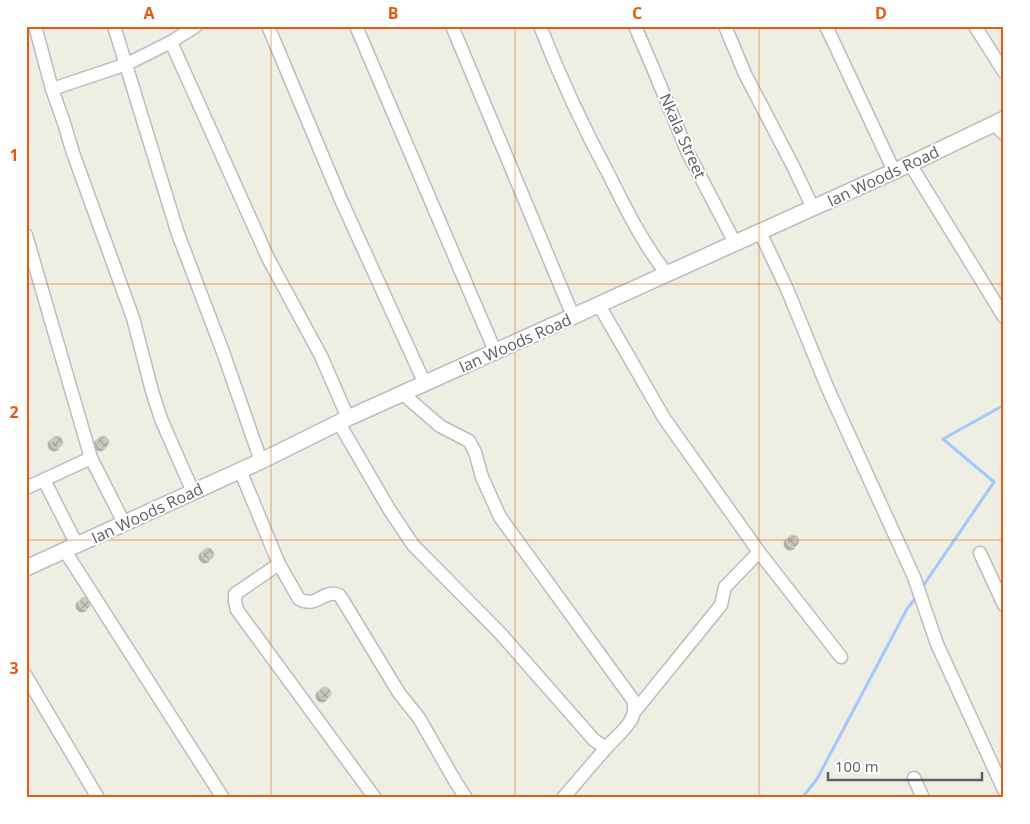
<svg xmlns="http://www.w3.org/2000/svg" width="1030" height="824" font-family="'Open Sans',sans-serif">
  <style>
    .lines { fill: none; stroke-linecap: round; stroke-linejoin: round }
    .stream { stroke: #a2c9ff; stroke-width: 3 }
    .building { fill: url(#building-cross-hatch); stroke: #d3d0c1; filter: url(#shadow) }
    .minor-casing { stroke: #bbbcc2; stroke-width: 15 }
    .tertiary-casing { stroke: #bbbcc2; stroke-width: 18 }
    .minor { stroke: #fff; stroke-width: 12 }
    .tertiary { stroke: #fff; stroke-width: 15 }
    .grid { fill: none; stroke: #e8590c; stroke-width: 1; stroke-opacity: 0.55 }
    .labels { text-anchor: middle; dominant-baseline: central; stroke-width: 4; stroke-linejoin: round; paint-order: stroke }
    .street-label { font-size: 16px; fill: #5b5e64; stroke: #fff }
    .neatline { fill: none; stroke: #e8590c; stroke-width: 2 }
    .grid-label { font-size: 16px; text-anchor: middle; font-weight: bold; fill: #e8590c }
  </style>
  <defs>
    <pattern id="building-cross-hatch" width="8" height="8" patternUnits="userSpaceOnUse" patternTransform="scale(1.25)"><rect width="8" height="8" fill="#c9c8c0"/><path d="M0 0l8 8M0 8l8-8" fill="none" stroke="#a6a6a0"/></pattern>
    <filter id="shadow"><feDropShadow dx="-3" dy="3" stdDeviation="0" flood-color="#0004"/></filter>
  </defs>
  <rect width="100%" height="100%" fill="#efeee3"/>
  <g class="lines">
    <!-- stream -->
    <g class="stream">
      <polyline points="921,589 994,482 943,439 1004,405"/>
      <polyline points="802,798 817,779 907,609 917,596"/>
    </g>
  </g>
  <!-- building -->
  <g class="building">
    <circle cx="103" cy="442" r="6"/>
    <circle cx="57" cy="442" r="6"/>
    <circle cx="793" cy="541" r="6"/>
    <circle cx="208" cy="554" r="6"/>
    <circle cx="85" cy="603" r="6"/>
    <circle cx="325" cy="693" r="6"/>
  </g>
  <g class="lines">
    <!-- minor casing -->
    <g class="minor-casing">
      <g id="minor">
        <polyline points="35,26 52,89"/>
        <polyline points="114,26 178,234 223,352 261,461"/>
        <polyline points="268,26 341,200 425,384"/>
        <polyline points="356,26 495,351"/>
        <polyline points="452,26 573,316"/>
        <path d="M540 26C560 77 583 127 609 175 626 209 643 244 667 274"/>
        <polyline points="635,26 655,73 688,153 735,243"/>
        <polyline points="725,26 745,74 793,166 813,208"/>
        <polyline points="826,26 894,171"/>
        <polyline points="975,26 1004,72"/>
        <polyline points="171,42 268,258 321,356 348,418"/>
        <polyline points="994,124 1004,134"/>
        <polyline points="910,164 1004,317"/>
        <polyline points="760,232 787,289 828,389 914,577 937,644 1004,790"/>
        <polyline points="26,235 91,458 124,523"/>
        <polyline points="599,305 664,418 759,552 841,657"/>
        <path d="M339 423 389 509 413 545 500 633 594 740 606 748C618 734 640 720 633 700L500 517 482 477 475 452 469 441 440 426 403 394"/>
        <polyline points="240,470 279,564 235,594 235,601 237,610 375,798"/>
        <polyline points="44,480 77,545"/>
        <polyline points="26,488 91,458"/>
        <polyline points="193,492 161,419 152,391 133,318 73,153 64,123 52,89 127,64 171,42 196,26"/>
        <polyline points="65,551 223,798"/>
        <polyline points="980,553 1004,605"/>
        <path d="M279 564 299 599C317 609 322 589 339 595L342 599 399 693 419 718 455 781 466 798"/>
        <polyline points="26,676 98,798"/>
        <polyline points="635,711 721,605 725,587 759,552"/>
        <polyline points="914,778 923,798"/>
        <polyline points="563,798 606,748"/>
      </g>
    </g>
    <!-- tertiary casing -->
    <g class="tertiary-casing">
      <polyline id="tertiary" points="26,568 261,461 348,418 910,164 1004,119"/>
    </g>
    <!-- minor -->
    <use href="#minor" class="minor"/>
    <!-- tertiary -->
    <use href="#tertiary" class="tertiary"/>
  </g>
  <!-- grid -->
  <path class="grid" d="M271 26V798M515 26V798M759 26V798M26 284H1004M26 540H1004"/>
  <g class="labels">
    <!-- street labels -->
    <g class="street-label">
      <text transform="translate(683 136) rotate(66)">Nkala Street</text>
      <text transform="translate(883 176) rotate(-25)">Ian Woods Road</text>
      <text transform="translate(515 343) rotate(-24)">Ian Woods Road</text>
      <text transform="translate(147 513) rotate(-25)">Ian Woods Road</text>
    </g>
  </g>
  <!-- border -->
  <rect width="1030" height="824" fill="none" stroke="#ffffff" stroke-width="55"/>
  <!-- scale -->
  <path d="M828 772v8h154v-8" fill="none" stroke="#5b5e64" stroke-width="2.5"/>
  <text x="835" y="772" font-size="15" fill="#5b5e64" stroke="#ffffff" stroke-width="4" paint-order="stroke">100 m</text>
  <rect x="28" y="28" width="974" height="768" class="neatline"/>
  <g class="grid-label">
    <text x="149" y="19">A</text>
    <text x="393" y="19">B</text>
    <text x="637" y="19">C</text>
    <text x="881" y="19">D</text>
    <text x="14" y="161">1</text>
    <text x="14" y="418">2</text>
    <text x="14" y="674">3</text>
  </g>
</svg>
